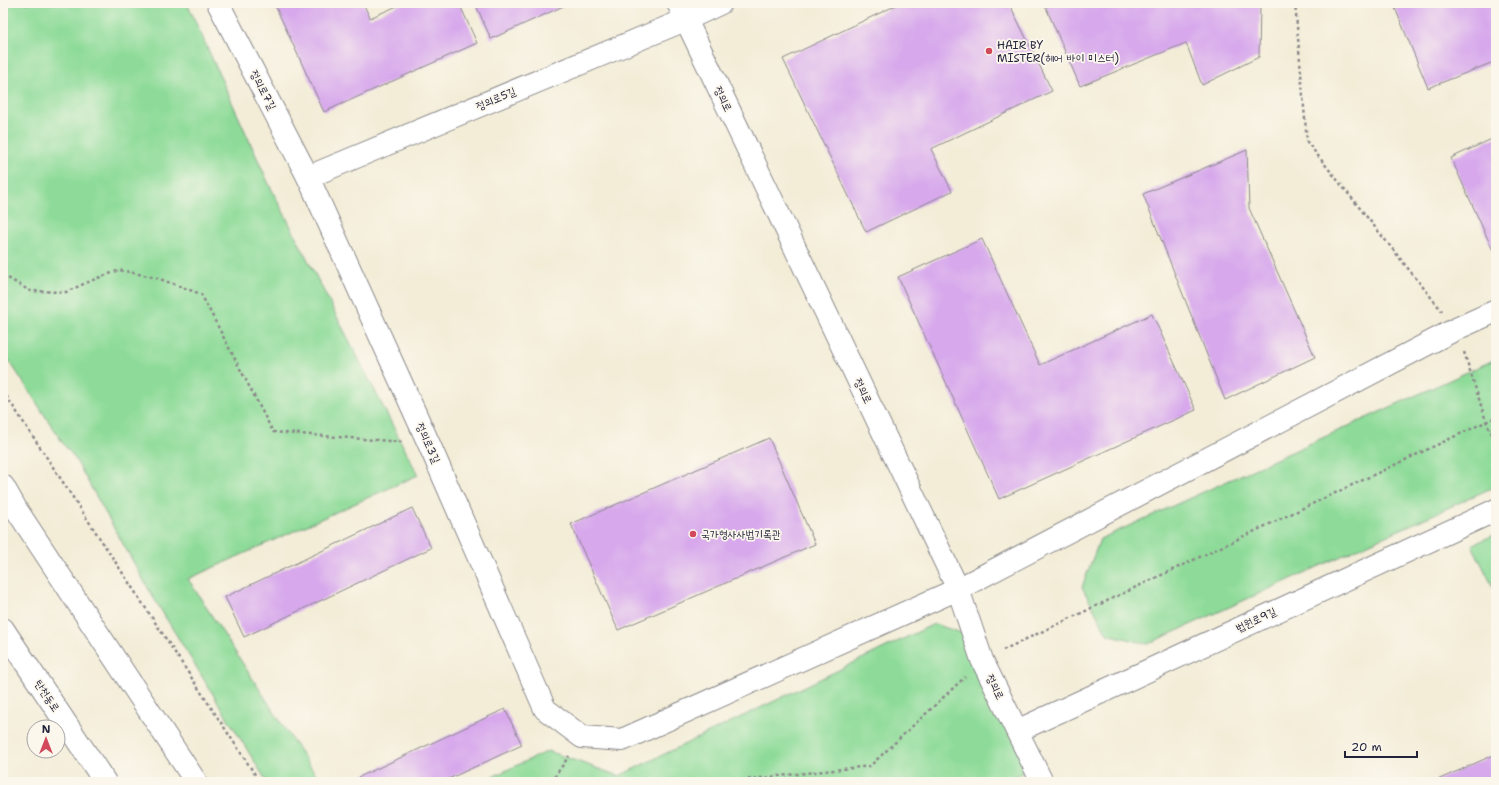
<svg xmlns="http://www.w3.org/2000/svg" width="1499" height="785" font-family="'Shantell Sans','Poor Story',sans-serif">
  <style>
    .green { fill: #8edb99; stroke: #587e6a }
    .building { fill: #d7a8ec }
    .lines { fill: none; stroke-linecap: round; stroke-linejoin: round }
    .minor-casing { stroke: #8a888a; stroke-width: 24 }
    .tertiary-casing { stroke: #8a888a; stroke-width: 24 }
    .path { stroke: #8a888a; stroke-width: 2.5; stroke-dasharray: 3 3; stroke-linecap: butt }
    .minor { stroke: #fff; stroke-width: 22 }
    .tertiary { stroke: #fff; stroke-width: 22 }
    .poi-dot { fill: #d1495b; stroke: #fbf7ec; stroke-width: 1.5 }
    .labels { text-anchor: middle; dominant-baseline: central; stroke-width: 3.5; stroke-linejoin: round; paint-order: stroke }
    .poi-label { font-size: 11px; fill: #22223b; stroke: #fbf7ec; text-anchor: start }
    .street-label { font-size: 11px; fill: #22223b; stroke: #fbf7ec }
  </style>
  <rect width="100%" height="100%" fill="#fbf7ec"/>
  <filter id="ink" filterUnits="userSpaceOnUse"><feTurbulence type="fractalNoise" baseFrequency=".025" numOctaves="2"/><feDisplacementMap in="SourceGraphic" scale="8" xChannelSelector="R" yChannelSelector="G"/><feConvolveMatrix kernelMatrix="1 2 1 2 8 2 1 2 1" color-interpolation-filters="sRGB"/></filter>
  <filter id="wash" filterUnits="userSpaceOnUse"><feTurbulence type="fractalNoise" baseFrequency=".012" numOctaves="4" result="noise"/><feDisplacementMap in="SourceGraphic" scale="16" xChannelSelector="R" yChannelSelector="G"/><feGaussianBlur stdDeviation="0.9" result="paint"/><feColorMatrix in="noise" values="0 0 0 0 0 0 0 0 0 0 0 0 0 0 0 0 0 1.4 0 .05"/><feComposite in="paint" operator="in"/></filter>
  <g filter="url(#wash)">
    <rect width="100%" height="100%" fill="#f3edd8"/>
    <!-- green -->
    <g class="green">
      <polygon points="3,3 187,3 268,182 418,475 188,579 289,735 321,782 267,782 153,597 74,457 64,445 3,351"/>
      <polygon points="1496,359 1496,486 1148,644 1107,634 1082,587 1100,539"/>
      <polygon points="1496,534 1496,593 1472,545"/>
      <polygon points="934,624 971,636 1031,769 1003,782 481,782 548,751 619,776"/>
    </g>
    <g id="blocks">
      <!-- building -->
      <g class="building">
        <polygon points="274,3 363,3 370,18 404,3 459,3 477,43 324,112"/>
        <polygon points="475,3 570,3 491,39"/>
        <polygon points="901,3 1009,3 1052,91 931,149 952,191 866,232 783,59"/>
        <polygon points="1044,3 1260,3 1259,57 1202,85 1186,43 1080,86"/>
        <polygon points="1393,3 1496,3 1496,61 1428,88"/>
        <polygon points="1496,137 1496,257 1451,158"/>
        <polygon points="1247,150 1249,208 1315,357 1225,400 1143,194"/>
        <polygon points="982,239 1040,365 1152,314 1196,410 999,499 898,277"/>
        <polygon points="769,438 815,544 618,630 571,524"/>
        <polygon points="412,508 431,548 244,637 225,597"/>
        <polygon points="505,709 522,745 442,782 361,782 359,777"/>
        <polygon points="1496,754 1496,782 1433,782"/>
      </g>
    </g>
  </g>
  <g filter="url(#ink)">
    <use href="#blocks" fill-opacity="0" stroke="#8a888a" stroke-width="1"/>
    <g class="lines">
      <!-- minor casing -->
      <g class="minor-casing">
        <g id="minor">
          <polyline points="218,3 308,177 429,444 545,709 582,737 622,740 958,589 1456,329 1496,311"/>
          <polyline points="678,3 958,589 982,660 1042,782"/>
          <polyline points="308,177 685,20 721,3"/>
          <polyline points="1017,731 1496,510"/>
        </g>
      </g>
      <!-- tertiary casing -->
      <g class="tertiary-casing">
        <g id="tertiary">
          <polyline points="3,486 16,509 196,782"/>
          <polyline points="3,629 105,782"/>
        </g>
      </g>
      <!-- path -->
      <g class="path">
        <polyline points="1295,3 1307,142 1442,311"/>
        <polyline points="3,275 30,291 66,292 95,279 120,270 157,278 201,294 273,432 402,442"/>
        <polyline points="1464,352 1486,421 1496,443"/>
        <polyline points="3,391 260,782"/>
        <polyline points="1003,650 1496,417"/>
        <polyline points="551,782 569,756"/>
        <polyline points="724,782 870,766 965,677"/>
      </g>
      <!-- minor -->
      <use href="#minor" class="minor"/>
      <!-- tertiary -->
      <use href="#tertiary" class="tertiary"/>
    </g>
  </g>
  <!-- markers -->
  <g class="poi-dot">
    <circle cx="989" cy="51" r="4"/>
    <circle cx="693" cy="534" r="4"/>
  </g>
  <g class="labels">
    <!-- poi labels -->
    <g class="poi-label">
      <text x="997" y="45">HAIR BY<tspan x="997" dy="13">MISTER(헤어 바이 미스터)</tspan></text>
      <text x="701" y="534">국가형사사법기록관</text>
    </g>
    <!-- street labels -->
    <g class="street-label">
      <text transform="translate(263 90) rotate(63)">정의로7길</text>
      <text transform="translate(496 99) rotate(-23)">정의로5길</text>
      <text transform="translate(723 99) rotate(64)">정의로</text>
      <text transform="translate(863 391) rotate(64)">정의로</text>
      <text transform="translate(428 443) rotate(66)">정의로3길</text>
      <text transform="translate(1256 620) rotate(-25)">법원로9길</text>
      <text transform="translate(995 687) rotate(64)">정의로</text>
      <text transform="translate(47 696) rotate(56)">탄천동로</text>
    </g>
  </g>
  <!-- margin -->
  <rect width="1499" height="785" fill="none" stroke="#fbf7ec" stroke-width="16"/>
  <!-- north arrow -->
  <g transform="translate(46 739)"><circle r="19" fill="#fbf7ec" stroke="#a4a2a5"/>
  <path d="M0-3L7 15L0 10L-7 15Z" fill="#d1495b"/>
  <text y="-6" font-size="11" font-weight="bold" text-anchor="middle" fill="#22223b">N</text>
  </g>
  <!-- scale -->
  <path d="M1345 751v6h72v-6" fill="none" stroke="#22223b" stroke-width="2"/>
  <text x="1351" y="751" font-size="12" fill="#22223b" stroke="#fbf7ec" stroke-width="3" paint-order="stroke">20 m</text>
</svg>
